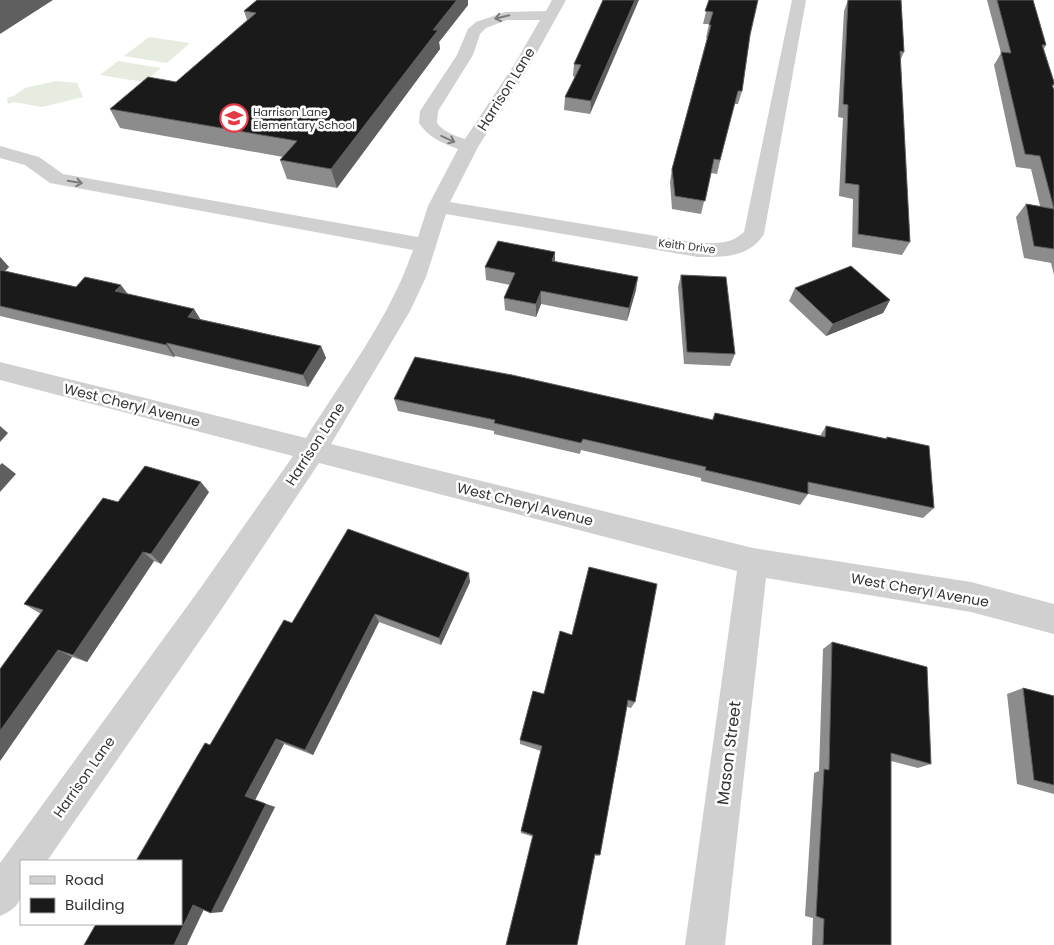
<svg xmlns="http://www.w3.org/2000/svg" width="1054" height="945" font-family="Poppins,sans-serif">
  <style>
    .green { fill: #e6ecdf }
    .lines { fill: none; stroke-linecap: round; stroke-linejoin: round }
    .minor { fill: #d0d0d0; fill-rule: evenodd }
    .wall { fill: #8c8c8c }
    .shaded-wall { fill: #5f5f5f }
    .building { fill: #1a1a1a; stroke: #5f5f5f }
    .oneway { stroke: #7a7a7a }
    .labels { text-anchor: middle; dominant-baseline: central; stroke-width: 5; stroke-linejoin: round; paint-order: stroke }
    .far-poi-label { font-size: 11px; fill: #333; stroke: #fff; text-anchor: start }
    .far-street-label { font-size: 11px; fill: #333; stroke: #fff }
    .street-label { font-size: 14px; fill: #333; stroke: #fff }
    .near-street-label { font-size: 16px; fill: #333; stroke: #fff }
  </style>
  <rect width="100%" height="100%" fill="#fff"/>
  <!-- green -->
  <g class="green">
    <polygon points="149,37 190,43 167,63 124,56"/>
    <polygon points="118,61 161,68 144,82 100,75"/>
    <polygon points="56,81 77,83 83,97 42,107 14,102 8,104 7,98 14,96 25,88"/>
  </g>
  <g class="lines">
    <!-- minor -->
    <path class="minor" d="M552 0H566L530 65 478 147 450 202 698 243C716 243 730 245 744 232L792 0H806L764 234C749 258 723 257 698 257L446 214 426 277 410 311 331 444 753 548 971 582 1054 604V634L971 612 766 578 725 945H685L737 571 319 463 221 610 47 861H21C21 888 29 904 0 916V863L199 590 293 456 0 380V362L306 438C344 377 390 318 413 250L50 183 25 165 0 158V146L39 157 63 174 418 237 428 206 458 149C442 143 429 138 419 123L420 111 457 55 468 29 476 22 505 12 546 11ZM507 20H540L514 65 465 139C455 136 444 132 437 123L438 111 473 55 480 34 486 28Z"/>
  </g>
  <!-- wall -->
  <g class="wall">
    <polygon points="603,0 590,114 564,110 565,97 575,77 573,76 574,64"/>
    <polygon points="709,0 750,35 742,91 738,104 734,104 717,174 711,173 701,214 672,209 670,182 672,169 707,38 706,38 709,24 703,24"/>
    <polygon points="848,0 901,0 904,52 900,61 910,242 902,255 852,247 853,199 839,196 843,118 838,117 844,11"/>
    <polygon points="987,0 1033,0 1046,45 1044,49 1054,82 1053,87 1054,90 1054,275 1051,263 1024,258 1016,217 1026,204 1040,206 1031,169 1016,167 994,65 1001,53"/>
    <polygon points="468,5 439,42 440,49 337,188 287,179 280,160 283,157 120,128 110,109 176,82 247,20 244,11"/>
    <polygon points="0,257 9,267 5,271 76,287 127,294 194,309 200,319 321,346 326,358 308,387 175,356 174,357 0,316"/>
    <polygon points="555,261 636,290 627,321 541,304 536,317 505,310 504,298 510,285 486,280 485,267"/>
    <polygon points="681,275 735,354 730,366 684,364 678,287"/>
    <polygon points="795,288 890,300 883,313 826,336 789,301"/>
    <polygon points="394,399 712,420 715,413 820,436 826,426 885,439 887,437 934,508 923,518 808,494 800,505 701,481 701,478 581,450 580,454 494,434 494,431 398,411"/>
    <polygon points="209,492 161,564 154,561 87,662 72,657 0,761 41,614 24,604 118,502"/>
    <polygon points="470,582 441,645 379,622 313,755 284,744 255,800 275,807 222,912 203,909 181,924 210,745 292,623"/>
    <polygon points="572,635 635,702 631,708 627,707 600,855 597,856 521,833 521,831 541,751 520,744 520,740 544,694"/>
    <polygon points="832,642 931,764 918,768 891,761 891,945 812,945 813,918 805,916 814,773 819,771 823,649"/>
    <polygon points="1023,688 1054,696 1054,794 1017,784 1007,694"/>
  </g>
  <!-- shaded-wall -->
  <g class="shaded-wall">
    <polygon points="0,0 53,0 0,34"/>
    <polygon points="457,0 468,0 468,5 439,42 440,49 337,188 331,169 433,30"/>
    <polygon points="635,0 639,0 590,114 591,101"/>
    <polygon points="555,252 555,265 552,261"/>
    <polygon points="0,257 9,267 0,276"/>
    <polygon points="638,277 636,290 627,321 629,308"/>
    <polygon points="121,285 130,297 115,291"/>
    <polygon points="541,291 541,304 536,317 536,304"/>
    <polygon points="890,300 883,313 826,336 833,324"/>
    <polygon points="194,309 202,322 188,317"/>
    <polygon points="167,343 175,356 174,357 166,345"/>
    <polygon points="321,346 326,358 308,387 303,375"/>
    <polygon points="0,426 8,433 0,442"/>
    <polygon points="2,463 16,474 0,492 0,465"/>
    <polygon points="201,482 209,492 161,564 151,554"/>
    <polygon points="143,552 154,561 87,662 73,655"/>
    <polygon points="469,573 470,582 441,645 439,638"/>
    <polygon points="375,614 379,622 313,755 305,750"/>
    <polygon points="58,650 72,657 0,761 0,731"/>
    <polygon points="276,739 284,744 255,800 245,796"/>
    <polygon points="266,804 275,807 222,912 211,913"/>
    <polygon points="193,905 206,905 187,945 174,945"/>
  </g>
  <!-- building -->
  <g class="building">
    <polygon points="257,0 457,0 433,30 438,30 331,169 280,160 297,141 110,109 148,77 176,82 256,13 244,11"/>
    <polygon points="603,0 635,0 591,101 565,97 581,65 574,64"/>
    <polygon points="709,0 758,0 750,35 742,91 738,91 720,160 714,159 705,201 675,196 672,169 711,25 709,25 713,12 705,11"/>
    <polygon points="848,0 901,0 904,52 900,51 910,242 858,234 859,185 845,183 848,105 843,104"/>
    <polygon points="997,0 1033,0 1046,45 1042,45 1054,82 1054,85 1052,85 1054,90 1054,249 1034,246 1026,204 1054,209 1040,156 1025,154 1001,52 1011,53"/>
    <polygon points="498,241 555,252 552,261 638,277 629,308 541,291 536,304 504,298 515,273 485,267"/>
    <polygon points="851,266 890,300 833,324 795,288"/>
    <polygon points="0,270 76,287 85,277 121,285 115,291 194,309 188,317 321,346 303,375 167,343 166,345 0,306"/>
    <polygon points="681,275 726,277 735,354 687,352"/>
    <polygon points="415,357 512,375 713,420 715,413 825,437 826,426 887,439 887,437 929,446 934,508 808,482 808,494 705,470 706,467 583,439 581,443 494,423 495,420 394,399"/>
    <polygon points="145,466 201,482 151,554 143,552 73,655 58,650 0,731 0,669 43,610 24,604 103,498 118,502"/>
    <polygon points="348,529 469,573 439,638 375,614 305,750 276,739 245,796 266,804 211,913 193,905 174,945 84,945 96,924 181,924 181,861 136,861 205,743 210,745 284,620 292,623"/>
    <polygon points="589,567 657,584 635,702 628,700 600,855 595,854 577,945 506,945 533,835 521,831 542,746 520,740 533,691 544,694 560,631 572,635"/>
    <polygon points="832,642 927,667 931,764 891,753 891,945 823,945 824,919 816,916 824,769 829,770"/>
    <polygon points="1023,688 1054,696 1054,785 1034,780"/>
  </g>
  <!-- one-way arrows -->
  <defs><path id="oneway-shaft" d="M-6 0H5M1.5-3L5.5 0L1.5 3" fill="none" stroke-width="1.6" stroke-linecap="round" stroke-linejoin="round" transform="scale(1.25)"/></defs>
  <g class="oneway">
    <use href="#oneway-shaft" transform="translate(502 17) rotate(167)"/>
    <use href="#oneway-shaft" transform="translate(448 139) rotate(24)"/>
    <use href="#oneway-shaft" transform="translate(75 182) rotate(10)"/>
  </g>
  <!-- icons -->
  <defs>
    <g id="school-ring" transform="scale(1.4375)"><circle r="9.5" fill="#fff" stroke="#e63946" stroke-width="1.5"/><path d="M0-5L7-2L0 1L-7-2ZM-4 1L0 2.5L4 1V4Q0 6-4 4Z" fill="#e63946"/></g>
  </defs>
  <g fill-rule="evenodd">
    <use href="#school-ring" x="234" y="118"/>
  </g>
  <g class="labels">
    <!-- far-poi labels -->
    <g class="far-poi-label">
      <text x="253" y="112">Harrison Lane<tspan x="253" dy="13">Elementary School</tspan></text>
    </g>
    <!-- far-street labels -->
    <g class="far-street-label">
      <text transform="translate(687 246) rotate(7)">Keith Drive</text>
    </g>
    <!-- street labels -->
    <g class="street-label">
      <text transform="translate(506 89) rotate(-58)">Harrison Lane</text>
      <text transform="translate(132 405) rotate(14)">West Cheryl Avenue</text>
      <text transform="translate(315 444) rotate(-57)">Harrison Lane</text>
      <text transform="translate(525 504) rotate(14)">West Cheryl Avenue</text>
      <text transform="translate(920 590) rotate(10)">West Cheryl Avenue</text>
      <text transform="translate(84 777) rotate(-55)">Harrison Lane</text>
    </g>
    <!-- near-street labels -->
    <g class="near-street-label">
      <text transform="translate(729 753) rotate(-83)">Mason Street</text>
    </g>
  </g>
  <!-- legend -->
  <rect x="20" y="860" width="162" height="65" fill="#ffffff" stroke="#adadad"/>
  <rect x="30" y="876" width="25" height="8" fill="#d0d0d0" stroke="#adadad"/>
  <text x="65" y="885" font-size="15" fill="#333333">Road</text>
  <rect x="30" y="898" width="25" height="15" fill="#1a1a1a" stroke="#adadad"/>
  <text x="65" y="910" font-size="15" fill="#333333">Building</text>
</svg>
